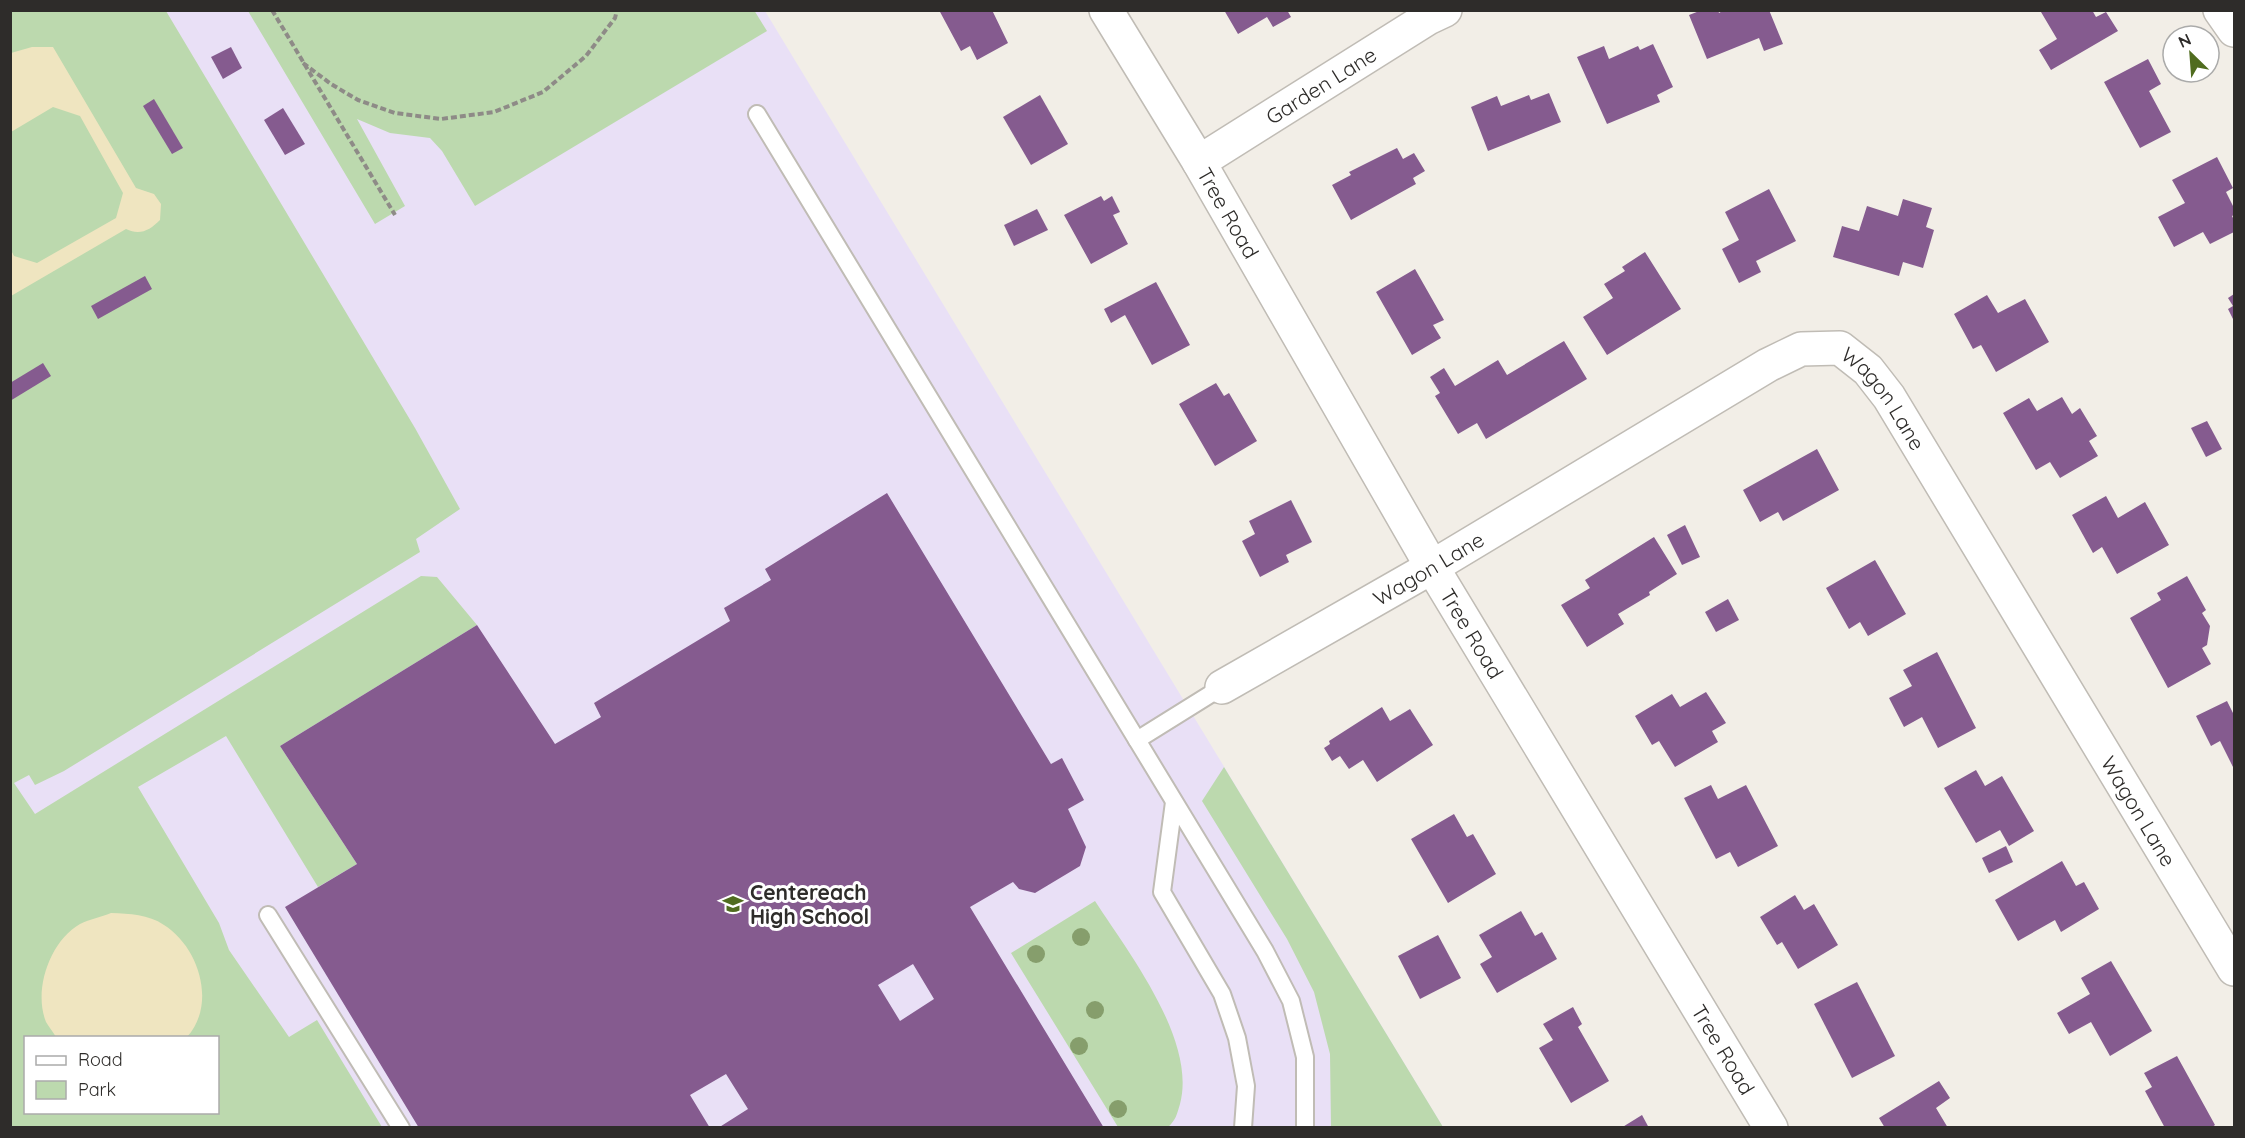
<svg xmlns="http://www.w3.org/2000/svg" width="2245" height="1138" font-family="Quicksand,sans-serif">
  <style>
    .education { fill: #e9e0f6; fill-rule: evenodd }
    .green { fill: #bcd9ae; fill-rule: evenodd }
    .sand { fill: #efe5c0 }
    .building { fill: #855b8f; fill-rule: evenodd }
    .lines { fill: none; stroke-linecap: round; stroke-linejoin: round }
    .service-casing { stroke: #c0bcb5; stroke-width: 20 }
    .minor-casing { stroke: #c0bcb5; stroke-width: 36 }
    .path { stroke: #8e8b87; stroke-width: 4; stroke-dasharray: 6 3; stroke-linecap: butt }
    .service { stroke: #fff; stroke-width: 16 }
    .minor { stroke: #fff; stroke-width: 33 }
    .tree { fill: #869e6c }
    .labels { text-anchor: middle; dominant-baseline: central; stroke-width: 6; stroke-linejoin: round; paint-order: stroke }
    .street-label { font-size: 21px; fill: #2e2c2a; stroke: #fff }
    .poi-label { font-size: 21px; font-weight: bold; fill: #2e2c2a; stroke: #fff; text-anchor: start }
  </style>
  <rect width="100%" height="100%" fill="#f2eee7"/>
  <!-- education -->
  <path class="education" d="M10 11H765L1443 1127H11ZM26 1038H218V1112H26Z"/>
  <!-- green -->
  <g class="green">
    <polygon points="754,10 767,31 475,206 442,151 430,138 390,133 357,119 405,206 375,224 248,11"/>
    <path d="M10 11H166L415 428 460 509 416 539 420 552 64 771 35 785 29 775 14 783 35 814 421 576 437 577 477 625 280 746 357 864 318 887 226 736 138 787 219 923 229 950 289 1037 317 1020 382 1127H11ZM26 1038H218V1112H26Z"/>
    <polygon points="1224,767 1443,1127 1331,1127 1330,1054 1314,992 1287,939 1202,801"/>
    <path d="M1095 901C1128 952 1197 1040 1180 1104 1177 1114 1176 1120 1168 1127H1118L1011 953Z"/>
  </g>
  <!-- sand -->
  <g class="sand">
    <path d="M32 47H53L136 188 154 194 161 204 160 220C150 230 140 236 126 229L11 296V250L14 256 37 263 116 218 123 193 80 116 53 107 11 132V53Z"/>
    <path d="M111 913C130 914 148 914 164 925 199 947 217 1004 187 1037H56C53 1032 49 1027 46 1022 33 990 50 941 80 924 90 919 101 917 111 913Z"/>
  </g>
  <!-- building -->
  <g class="building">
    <polygon points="939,10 992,10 1008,43 977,60 970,46 961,51"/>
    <polygon points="1224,10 1287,10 1291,17 1273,27 1267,17 1238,34"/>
    <polygon points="1702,10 1718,10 1719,13 1724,10 1727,12 1731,10 1769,10 1783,44 1764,51 1759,38 1707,59 1689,15"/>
    <polygon points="2043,10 2092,10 2096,17 2106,12 2118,31 2051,70 2039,50 2057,39 2041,12"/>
    <polygon points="1653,44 1673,87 1657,95 1660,102 1607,124 1577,57 1604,46 1609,59 1638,46 1640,50"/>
    <polygon points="231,47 242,68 223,79 211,57"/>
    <polygon points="2148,59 2161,84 2149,91 2171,132 2140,148 2104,82"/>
    <polygon points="1549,93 1561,122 1488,151 1471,107 1497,96 1501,106 1529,95 1531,100"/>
    <polygon points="1040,95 1068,144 1031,165 1003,117"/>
    <polygon points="154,99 183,148 172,154 143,106"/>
    <polygon points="283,108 305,144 285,155 264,120"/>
    <polygon points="1397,148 1403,159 1414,153 1425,171 1413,178 1416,184 1351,220 1332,185 1351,175 1349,172"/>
    <polygon points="2217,157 2233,188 2226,192 2234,208 2234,215 2232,216 2234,220 2234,232 2210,244 2203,232 2174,247 2158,217 2185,203 2172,180"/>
    <polygon points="1769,189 1796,241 1756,261 1761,272 1739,283 1722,249 1739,240 1725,212"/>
    <polygon points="1101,196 1104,201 1112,196 1120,212 1113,215 1128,244 1091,264 1064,215"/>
    <polygon points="1903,199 1932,208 1926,227 1934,230 1923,268 1903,262 1899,276 1833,257 1842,226 1859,231 1867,206 1898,216"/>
    <polygon points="1037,209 1048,230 1014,246 1004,225"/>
    <polygon points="1645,252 1681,309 1607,355 1583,317 1613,298 1604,284 1625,271 1622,267"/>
    <polygon points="1415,269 1444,320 1433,325 1441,338 1412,355 1376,292"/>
    <polygon points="145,276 152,289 98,319 91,306"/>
    <polygon points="1156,282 1190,345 1152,365 1125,315 1111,323 1104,309"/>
    <polygon points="2234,294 2234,321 2228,309 2233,306 2228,298"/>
    <polygon points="1987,295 1998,313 2025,299 2049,342 1996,372 1981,345 1973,349 1954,314"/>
    <polygon points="1564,341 1587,379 1486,439 1477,423 1458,434 1435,396 1440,393 1430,377 1444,368 1455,386 1498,360 1507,375"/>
    <polygon points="43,363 51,376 10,401 10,383"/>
    <polygon points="1216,383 1224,396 1229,393 1257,441 1215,466 1179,404"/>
    <polygon points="2062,397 2072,414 2080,408 2097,436 2089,441 2098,456 2060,478 2050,462 2036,470 2003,413 2029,398 2037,411"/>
    <polygon points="2207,421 2222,449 2206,457 2191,428"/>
    <polygon points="1817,449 1839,490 1783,521 1778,512 1760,522 1743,490"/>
    <path d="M887 493 1051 764 1062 758 1084 800 1068 809 1086 847 1080 866 1035 893 1019 889 1013 882 970 907 1104 1128H718L748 1109 726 1074 690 1095 710 1128H419L285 907 357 864 280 746 477 625 555 744 601 717 594 703 730 621 724 608 771 580 765 569ZM913 964 934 999 900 1021 878 985Z"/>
    <polygon points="2106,496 2118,518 2145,502 2169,545 2117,574 2102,547 2093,553 2072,515"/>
    <polygon points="1291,500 1312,542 1286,555 1289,562 1260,577 1242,541 1255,534 1249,521"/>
    <polygon points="1685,525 1700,557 1682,565 1667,535"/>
    <polygon points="1654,537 1677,574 1649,592 1650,595 1618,614 1624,624 1587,647 1561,605 1590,588 1585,580"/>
    <polygon points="1875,560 1906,614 1868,636 1860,622 1849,629 1826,588"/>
    <polygon points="2187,576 2206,610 2202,613 2210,626 2207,645 2202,648 2211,664 2168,688 2130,618 2161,600 2157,593"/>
    <polygon points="1728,599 1739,620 1716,632 1705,612"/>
    <polygon points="1937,652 1976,728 1938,748 1922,717 1904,727 1889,698 1912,686 1903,670"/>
    <polygon points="1706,692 1726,723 1712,731 1718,742 1675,767 1659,741 1652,745 1635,716 1672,694 1680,707"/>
    <polygon points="2227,701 2234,715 2234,769 2220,741 2211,746 2196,716"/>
    <polygon points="1382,707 1390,721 1410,709 1433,745 1377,782 1363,760 1349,769 1340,756 1332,761 1324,748 1330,744 1329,741"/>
    <polygon points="1976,770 1985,786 2002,776 2034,831 2009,846 2000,830 1976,843 1944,788"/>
    <polygon points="1711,785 1718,799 1746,785 1778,846 1738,867 1730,852 1716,859 1684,798"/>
    <polygon points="1454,814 1467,837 1473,834 1496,874 1448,903 1411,839"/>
    <polygon points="2006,846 2013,862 1989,873 1982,858"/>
    <polygon points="2062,861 2076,886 2084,882 2099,909 2061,932 2055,920 2018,941 1995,900"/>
    <polygon points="1795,895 1804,910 1814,904 1838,945 1798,969 1782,942 1777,945 1760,917"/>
    <polygon points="1521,911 1535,936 1542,932 1557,959 1497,993 1480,964 1492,957 1479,935"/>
    <polygon points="1438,935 1461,978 1420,999 1398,956"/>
    <polygon points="2111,961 2152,1031 2110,1056 2091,1022 2069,1034 2057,1013 2090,994 2081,978"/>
    <polygon points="1857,982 1895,1056 1852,1078 1814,1004"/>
    <polygon points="1573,1007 1582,1024 1578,1027 1609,1081 1571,1103 1539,1048 1553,1040 1543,1024"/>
    <polygon points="2177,1056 2215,1125 2211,1128 2165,1128 2145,1091 2152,1087 2144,1073"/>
    <polygon points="1939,1081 1950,1098 1936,1108 1948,1128 1885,1128 1879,1118"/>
    <polygon points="1642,1115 1649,1128 1621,1128"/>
  </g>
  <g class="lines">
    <!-- service casing -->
    <g class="service-casing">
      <g id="service">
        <polyline points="757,114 1137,740"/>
        <polyline points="1222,687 1137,740 1265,951 1291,1001 1305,1057 1305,1128"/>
        <polyline points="1174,802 1162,892 1222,994 1237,1038 1246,1086 1243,1128"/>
        <polyline points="268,915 401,1128"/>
      </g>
    </g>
    <!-- minor casing -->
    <g class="minor-casing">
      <g id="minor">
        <path id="s1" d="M1106 10 1199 162 1432 567 1771 1128"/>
        <polyline points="2220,10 2234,30"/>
        <path id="s2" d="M1199 162 1428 18 1445 10"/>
        <path id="s3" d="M1222 687 1432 567 1768 365 1801 349 1840 348 1868 370 1889 397 2234 969"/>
      </g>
    </g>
    <!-- path -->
    <g class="path">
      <polyline points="272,10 395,215"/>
      <polyline points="303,63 331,84 358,100 395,113 441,119 494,112 543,92 586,56 615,18 617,10"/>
    </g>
    <!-- service -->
    <use href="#service" class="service"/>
    <!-- minor -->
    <use href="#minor" class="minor"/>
  </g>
  <!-- trees -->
  <g class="tree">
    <circle cx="1081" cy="937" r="9"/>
    <circle cx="1036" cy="954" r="9"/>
    <circle cx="1095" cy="1010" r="9"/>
    <circle cx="1079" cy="1046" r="9"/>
    <circle cx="1118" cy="1109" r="9"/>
  </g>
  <!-- icons -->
  <defs>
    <g id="school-bare" transform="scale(1.62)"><path d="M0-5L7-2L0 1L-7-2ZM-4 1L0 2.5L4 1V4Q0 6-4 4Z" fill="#506c1f" stroke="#fff" stroke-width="2.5" paint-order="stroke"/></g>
  </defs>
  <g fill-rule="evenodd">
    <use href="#school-bare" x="733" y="904"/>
  </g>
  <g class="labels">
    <!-- street labels -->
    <g class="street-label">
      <text stroke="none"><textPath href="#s2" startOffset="144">Garden Lane</textPath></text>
      <text stroke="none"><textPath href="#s1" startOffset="237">Tree Road</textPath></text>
      <text stroke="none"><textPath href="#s3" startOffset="777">Wagon Lane</textPath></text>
      <text stroke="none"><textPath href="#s3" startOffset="238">Wagon Lane</textPath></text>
      <text stroke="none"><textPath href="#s1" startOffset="723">Tree Road</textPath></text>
      <text stroke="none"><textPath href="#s3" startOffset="1263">Wagon Lane</textPath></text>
      <text stroke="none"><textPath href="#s1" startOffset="1209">Tree Road</textPath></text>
    </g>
    <!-- poi labels -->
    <g class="poi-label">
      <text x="750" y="892">Centereach<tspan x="750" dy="24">High School</tspan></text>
    </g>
  </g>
  <!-- border -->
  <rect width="2245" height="1138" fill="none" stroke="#2e2c2a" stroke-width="24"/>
  <!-- legend -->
  <rect x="24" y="1036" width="195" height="78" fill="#ffffff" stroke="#ababaa" stroke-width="1.5"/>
  <rect x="36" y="1056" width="30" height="9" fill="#ffffff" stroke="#ababaa" stroke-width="1.5"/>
  <text x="78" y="1066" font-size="18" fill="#2e2c2a">Road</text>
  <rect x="36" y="1081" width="30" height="18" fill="#bcd9ae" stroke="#ababaa" stroke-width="1.5"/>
  <text x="78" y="1096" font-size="18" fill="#2e2c2a">Park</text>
  <!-- north arrow -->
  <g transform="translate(2191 54) rotate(335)"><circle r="28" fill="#ffffff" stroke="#ababaa" stroke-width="1.5"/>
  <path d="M0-4.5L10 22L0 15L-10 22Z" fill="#506c1f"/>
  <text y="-9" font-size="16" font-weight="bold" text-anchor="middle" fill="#2e2c2a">N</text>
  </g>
</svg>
